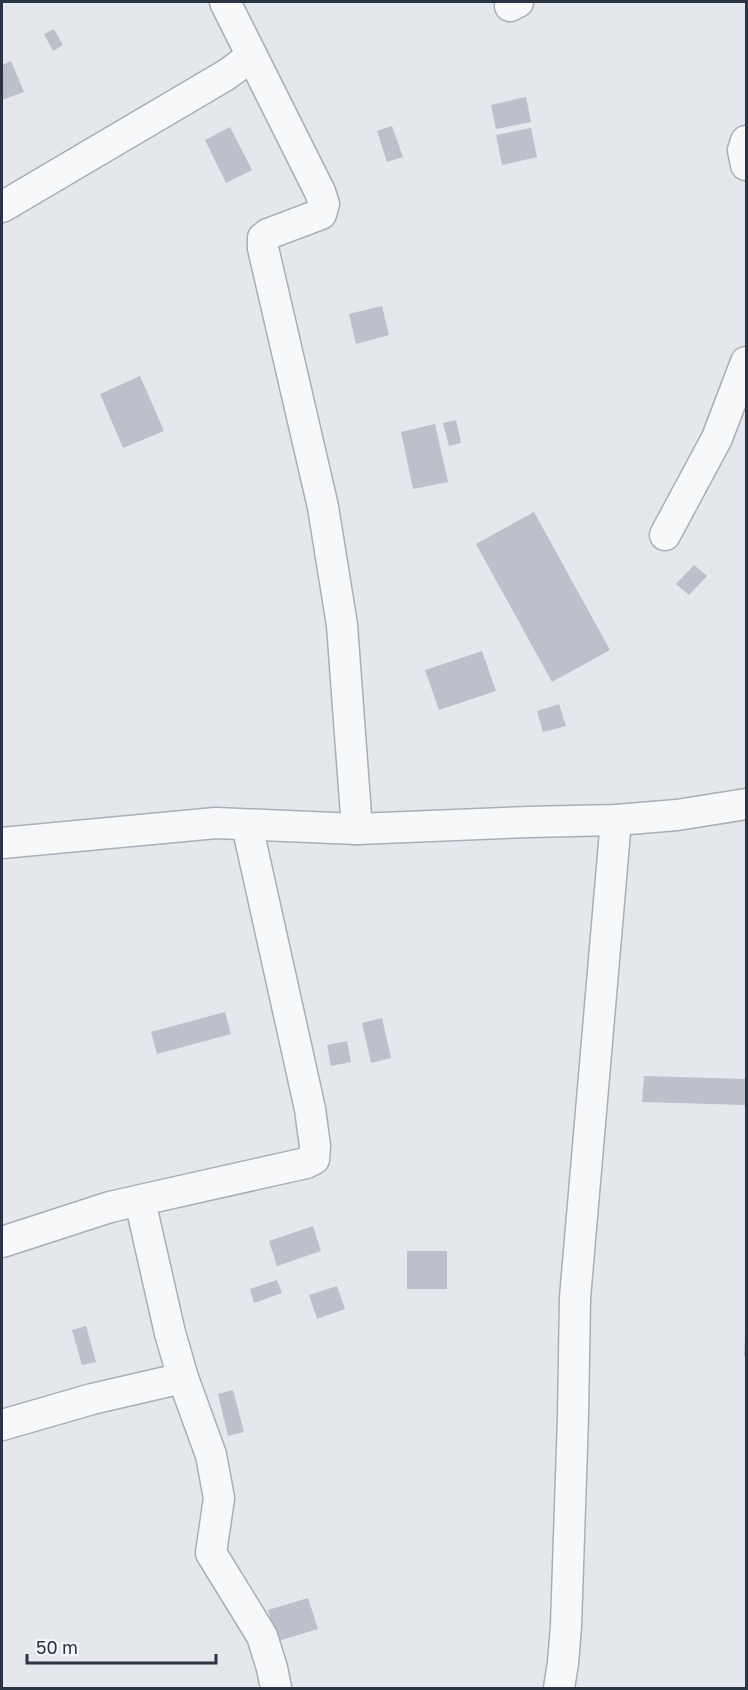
<svg xmlns="http://www.w3.org/2000/svg" width="748" height="1690" font-family="'Golos Text',sans-serif">
  <style>
    .building { fill: #bbc0ca }
    .lines { fill: none; stroke-linecap: round; stroke-linejoin: round }
    .minor-casing { stroke: #a9aeb7; stroke-width: 33 }
    .minor { stroke: #f7f8fa; stroke-width: 30 }
  </style>
  <rect width="100%" height="100%" fill="#e4e7ec"/>
  <!-- building -->
  <g class="building">
    <polygon points="54,29 63,45 53,51 44,34"/>
    <polygon points="11,61 24,92 2,100 2,65"/>
    <polygon points="526,97 531,122 496,129 491,105"/>
    <polygon points="392,126 403,157 387,162 377,131"/>
    <polygon points="230,127 252,170 226,183 205,140"/>
    <polygon points="531,128 537,157 502,165 496,135"/>
    <polygon points="382,306 389,335 356,344 349,314"/>
    <polygon points="140,376 164,431 123,448 100,394"/>
    <polygon points="456,420 461,443 449,446 443,423"/>
    <polygon points="435,424 448,482 413,489 401,432"/>
    <polygon points="534,512 610,650 552,682 476,544"/>
    <polygon points="694,565 707,576 689,595 676,584"/>
    <polygon points="482,651 496,691 439,710 425,670"/>
    <polygon points="559,704 566,726 543,732 537,711"/>
    <polygon points="225,1012 231,1034 157,1054 151,1032"/>
    <polygon points="382,1018 391,1058 371,1063 362,1023"/>
    <polygon points="347,1041 351,1062 331,1066 327,1045"/>
    <polygon points="644,1076 746,1079 746,1105 642,1102"/>
    <polygon points="313,1226 321,1251 277,1266 269,1241"/>
    <rect x="407" y="1251" width="40" height="38"/>
    <polygon points="277,1280 282,1293 254,1303 250,1289"/>
    <polygon points="337,1286 345,1309 317,1319 309,1295"/>
    <polygon points="86,1326 96,1362 82,1365 72,1330"/>
    <polygon points="745,1333 746,1333 746,1356 744,1356"/>
    <polygon points="233,1390 244,1432 228,1436 218,1394"/>
    <polygon points="308,1598 318,1629 278,1641 268,1610"/>
  </g>
  <g class="lines">
    <!-- minor casing -->
    <g class="minor-casing">
      <g id="minor">
        <polyline points="510,6 518,2"/>
        <polyline points="252,56 320,192 324,204 321,214 268,234 263,238 263,248 323,507 342,625 357,829"/>
        <polyline points="746,141 743,150 746,165"/>
        <polyline points="2,207 226,75 252,56 225,2"/>
        <polyline points="665,535 717,438 746,362"/>
        <polyline points="2,843 216,823 357,829 529,822 616,820 677,815 746,804"/>
        <polyline points="140,1201 170,1333 183,1378 211,1455 219,1498 211,1553 262,1636 272,1668 276,1688"/>
        <polyline points="2,1242 110,1207 306,1163 314,1159 315,1146 310,1109 247,825"/>
        <polyline points="2,1425 92,1399 183,1378"/>
        <polyline points="559,1688 563,1663 566,1626 573,1417 575,1298 616,820"/>
      </g>
    </g>
    <!-- minor -->
    <use href="#minor" class="minor"/>
  </g>
  <!-- border -->
  <rect width="748" height="1690" fill="none" stroke="#2b3445" stroke-width="6"/>
  <!-- scale -->
  <path d="M27 1654v9h189v-9" fill="none" stroke="#2b3445" stroke-width="3"/>
  <text x="36" y="1654" font-size="18" fill="#2b3445" stroke="#f4f6f9" stroke-width="4.5" paint-order="stroke">50 m</text>
</svg>
